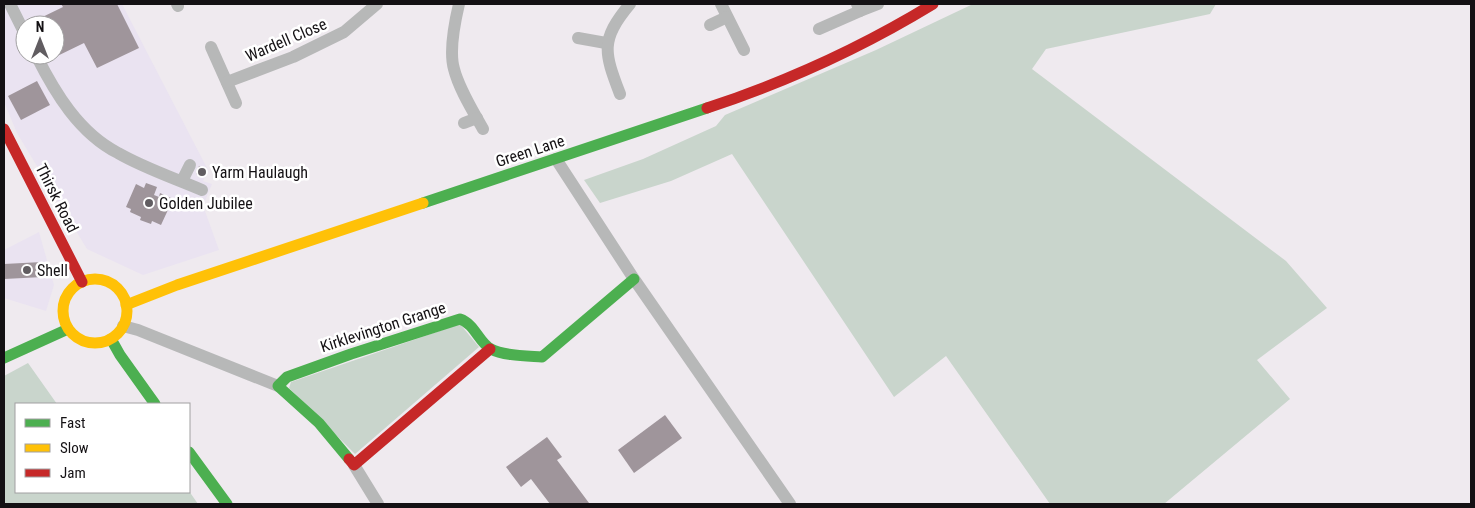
<svg xmlns="http://www.w3.org/2000/svg" width="1475" height="508" font-family="'Roboto Condensed',sans-serif">
  <style>
    .commercial { fill: #eae3f1; fill-rule: evenodd }
    .green { fill: #c9d5cc }
    .building { fill: #9f959b }
    .lines { fill: none; stroke-linecap: round; stroke-linejoin: round }
    .street { stroke: #b7b8b8; stroke-width: 12 }
    .fast { stroke: #4caf50; stroke-width: 11 }
    .slow { stroke: #ffc107; stroke-width: 11 }
    .jam { stroke: #c62828; stroke-width: 11 }
    .poi-dot { fill: #615d61; stroke: #fff; stroke-width: 2 }
    .labels { text-anchor: middle; dominant-baseline: central; stroke-width: 5; stroke-linejoin: round; paint-order: stroke }
    .street-label { font-size: 16px; fill: #141114; stroke: #fff }
    .poi-label { font-size: 16px; fill: #141114; stroke: #fff; text-anchor: start }
  </style>
  <rect width="100%" height="100%" fill="#efeaef"/>
  <!-- commercial -->
  <g class="commercial">
    <path d="M4 4H122L208 170 203 181 212 184 205 201 201 200 219 250 143 275 87 249 17 133 4 102ZM25 25H55V55H25Z"/>
    <polygon points="39,232 54,285 46,311 4,298 4,250"/>
  </g>
  <!-- green -->
  <g class="green">
    <polygon points="973,4 1216,4 1210,14 1046,49 1032,69 1286,261 1327,308 1257,360 1290,399 1164,504 1050,504 946,356 894,397 732,154 671,181 600,203 584,180 643,159 716,126 725,115 876,50"/>
    <polygon points="460,324 479,347 355,454 289,388 291,382"/>
    <polygon points="28,363 57,404 16,404 16,492 189,491 198,504 4,504 4,376"/>
  </g>
  <!-- building -->
  <g class="building">
    <polygon points="61,4 117,4 139,48 97,68 84,43 47,61 44,55 55,55 55,25 26,25 63,7"/>
    <polygon points="37,81 50,105 21,120 8,96"/>
    <polygon points="199,166 207,170 204,177 196,174"/>
    <polygon points="146,183 157,187 154,195 159,197 160,193 173,199 161,225 152,221 151,224 140,220 141,217 130,212 131,209 126,207 136,184 144,188"/>
    <polygon points="42,262 43,277 4,279 4,264"/>
    <polygon points="665,415 682,438 634,473 618,450"/>
    <polygon points="547,437 562,457 557,460 589,503 586,504 550,504 531,479 521,487 506,467"/>
  </g>
  <g class="lines">
    <!-- street -->
    <g class="street">
      <polyline points="10,4 25,34"/>
      <polyline points="177,4 178,6"/>
      <path d="M459 4C455 21 449 52 454 69 459 89 473 111 483 129"/>
      <polyline points="721,4 744,50"/>
      <polyline points="860,11 878,4"/>
      <polyline points="710,25 727,17"/>
      <polyline points="819,29 860,11 857,4"/>
      <polyline points="578,38 606,43"/>
      <polyline points="211,47 236,103"/>
      <path d="M36 55C55 93 79 133 118 153 144 168 174 178 202 190"/>
      <polyline points="227,82 293,57 344,32 377,4"/>
      <path d="M620 94C604 52 600 40 630 4"/>
      <polyline points="464,123 477,118"/>
      <polyline points="556,159 634,279 790,504"/>
      <polyline points="182,181 190,165"/>
      <polyline points="123,326 138,330 278,386"/>
      <polyline points="354,465 378,504"/>
    </g>
    <!-- fast -->
    <g class="fast">
      <polyline points="423,203 707,108"/>
      <polyline points="111,339 120,355 155,404"/>
      <polyline points="4,358 68,329"/>
      <polyline points="189,452 227,504"/>
      <path d="M349 459 319 423 278 386 287 377 351 354 460 319C475 324 479 343 491 349 503 356 528 356 542 357L634 279"/>
    </g>
    <!-- slow -->
    <g class="slow">
      <circle cx="95" cy="311" r="32"/>
      <polyline points="126,305 177,285 423,203"/>
    </g>
    <!-- jam -->
    <g class="jam">
      <path d="M707 108C786 82 861 48 933 4"/>
      <polyline points="4,129 82,282"/>
      <polyline points="349,459 354,465 490,349"/>
    </g>
  </g>
  <!-- markers -->
  <g class="poi-dot">
    <circle cx="202" cy="172" r="5"/>
    <circle cx="149" cy="203" r="5"/>
    <circle cx="27" cy="270" r="5"/>
  </g>
  <g class="labels">
    <!-- street labels -->
    <g class="street-label">
      <text transform="translate(286 40) rotate(-23)">Wardell Close</text>
      <text transform="translate(530 151) rotate(-18)">Green Lane</text>
      <text transform="translate(57 198) rotate(63)">Thirsk Road</text>
      <text transform="translate(383 327) rotate(-18)">Kirklevington Grange</text>
    </g>
    <!-- poi labels -->
    <g class="poi-label">
      <text x="212" y="172">Yarm Haulaugh</text>
      <text x="159" y="203">Golden Jubilee</text>
      <text x="37" y="270">Shell</text>
    </g>
  </g>
  <!-- border -->
  <rect width="1475" height="508" fill="none" stroke="#141114" stroke-width="10"/>
  <!-- legend -->
  <rect x="15" y="403" width="175" height="90" fill="#ffffff" stroke="#a1a0a1"/>
  <rect x="25" y="419" width="25" height="8" fill="#4caf50" stroke="#a1a0a1"/>
  <text x="60" y="428" font-size="15" fill="#141114">Fast</text>
  <rect x="25" y="444" width="25" height="8" fill="#ffc107" stroke="#a1a0a1"/>
  <text x="60" y="453" font-size="15" fill="#141114">Slow</text>
  <rect x="25" y="469" width="25" height="8" fill="#c62828" stroke="#a1a0a1"/>
  <text x="60" y="478" font-size="15" fill="#141114">Jam</text>
  <!-- north arrow -->
  <g transform="translate(40 40)"><circle r="24" fill="#ffffff" stroke="#a1a0a1"/>
  <path d="M0-4L9 19L0 12L-9 19Z" fill="#615d61"/>
  <text y="-8" font-size="14" font-weight="bold" text-anchor="middle" fill="#141114">N</text>
  </g>
</svg>
